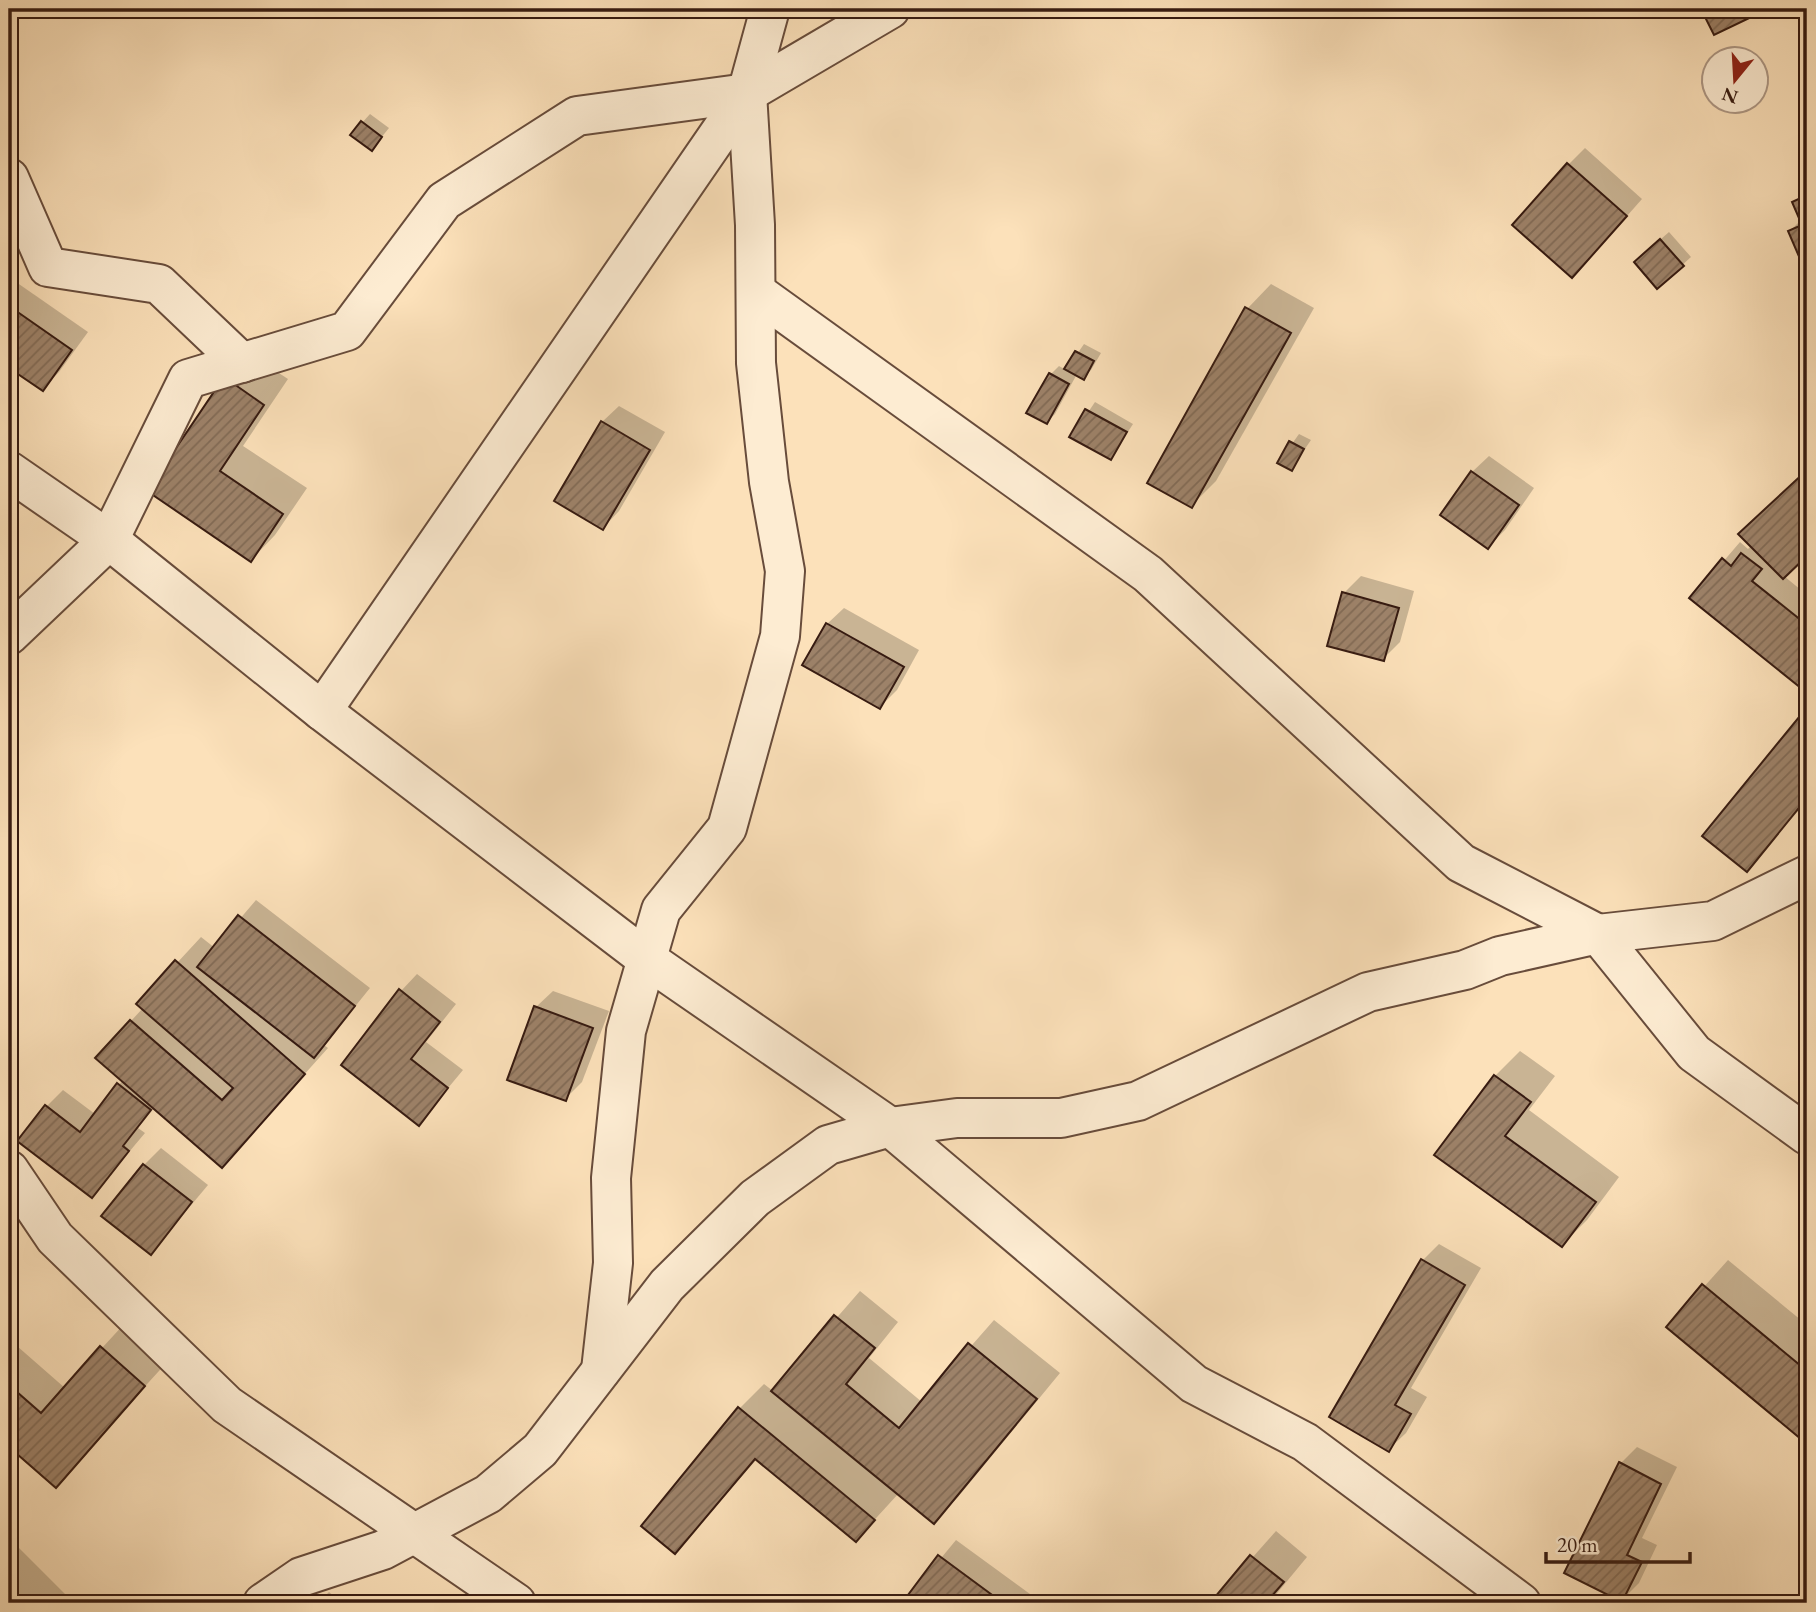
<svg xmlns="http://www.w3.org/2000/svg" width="1816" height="1612" font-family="'EB Garamond',serif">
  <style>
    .shadow { fill: #0003 }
    .building { fill: url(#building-hatch); stroke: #371b11; stroke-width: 2 }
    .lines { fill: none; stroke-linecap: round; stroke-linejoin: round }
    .minor-casing { stroke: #684c3b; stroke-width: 42 }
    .minor { stroke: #fdecd2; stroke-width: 38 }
  </style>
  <defs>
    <pattern id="building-hatch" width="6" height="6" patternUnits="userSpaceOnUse" patternTransform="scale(1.75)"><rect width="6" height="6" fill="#9d8269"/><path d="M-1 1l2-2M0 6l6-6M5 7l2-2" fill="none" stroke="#816a55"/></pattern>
  </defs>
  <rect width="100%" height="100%" fill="#fce1ba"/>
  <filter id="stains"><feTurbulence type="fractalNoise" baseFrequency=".00286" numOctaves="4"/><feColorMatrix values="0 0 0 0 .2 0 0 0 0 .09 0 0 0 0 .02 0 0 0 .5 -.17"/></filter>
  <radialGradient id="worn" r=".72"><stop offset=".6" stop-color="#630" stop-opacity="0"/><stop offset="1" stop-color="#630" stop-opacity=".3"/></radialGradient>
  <!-- shadow -->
  <g class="shadow">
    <polygon points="370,114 389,128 372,149 352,134"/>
    <polygon points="1585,148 1642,199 1589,259 1568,165"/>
    <polygon points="1807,190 1807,271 1790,231 1802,219 1794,203"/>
    <polygon points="1669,232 1691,257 1658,287 1644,254"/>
    <polygon points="16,282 88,332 59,372 43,389 9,365 9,289"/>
    <polygon points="1271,284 1314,308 1216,481 1191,506 1247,309"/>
    <polygon points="1084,344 1101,353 1091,370 1083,378 1077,374 1055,414 1047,422 1029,412 1051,374 1059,366 1066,370"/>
    <polygon points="250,354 288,379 243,446 307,488 275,535 251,560 149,491"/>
    <polygon points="1095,402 1133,424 1111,458 1072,436"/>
    <polygon points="619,406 665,432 619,511 603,528 602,422"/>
    <polygon points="1299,434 1311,440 1291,469 1279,462"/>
    <polygon points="1489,456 1534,488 1505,530 1488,547 1472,472"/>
    <polygon points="1807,470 1807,554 1784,576 1807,595 1807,690 1692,598 1740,542 1748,549 1752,545 1740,534"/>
    <polygon points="1361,576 1414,591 1400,642 1383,659 1344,593"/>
    <polygon points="844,608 919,650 897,690 880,707 827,624"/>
    <polygon points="1807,710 1807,801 1747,869 1704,836"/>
    <polygon points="256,900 370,988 324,1045 328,1048 222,1166 155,1107 138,1128 145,1133 92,1196 47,1106 63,1090 95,1114 123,1080 131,1021 143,1008 139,1004 201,937 215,948"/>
    <polygon points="417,974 456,1004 426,1042 463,1070 419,1123 401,991"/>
    <polygon points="553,991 609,1011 582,1082 565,1099 536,1007"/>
    <polygon points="1520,1051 1555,1076 1529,1110 1619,1177 1587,1220 1562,1245 1437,1154 1495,1076"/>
    <polygon points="161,1148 208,1185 151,1253 144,1165"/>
    <polygon points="1439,1244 1481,1268 1411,1388 1427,1397 1406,1433 1389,1449 1332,1416 1423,1260"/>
    <polygon points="1728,1260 1807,1325 1807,1442 1668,1327"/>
    <polygon points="860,1291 898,1322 869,1358 922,1402 994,1320 1060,1373 958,1497 934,1521 899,1493 856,1540 757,1459 675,1552 739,1409 764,1384 773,1391"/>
    <polygon points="126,1322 169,1360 55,1485 9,1445 9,1339 65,1388"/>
    <polygon points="1637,1447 1677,1467 1642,1538 1657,1545 1639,1583 1622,1600 1620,1464"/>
    <polygon points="1276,1531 1307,1557 1269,1603 1212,1603"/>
    <polygon points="9,1538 74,1603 9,1603"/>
    <polygon points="956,1540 1030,1594 1023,1603 904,1603"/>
    <polygon points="329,1592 342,1603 318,1603"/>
  </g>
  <!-- building -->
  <g class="building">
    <polygon points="1701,9 1768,9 1714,35"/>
    <polygon points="361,121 382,137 372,151 350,135"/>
    <polygon points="1567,163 1627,216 1572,278 1512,225"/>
    <polygon points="1807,195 1807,275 1788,231 1802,225 1792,202"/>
    <polygon points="1660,239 1684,266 1657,289 1634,262"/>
    <polygon points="9,306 72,350 43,391 9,368"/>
    <polygon points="1245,307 1291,333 1192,508 1147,483"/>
    <polygon points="1075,351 1094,361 1084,380 1064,369"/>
    <polygon points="1049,373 1069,384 1047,424 1026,413"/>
    <polygon points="224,377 264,405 220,471 283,514 251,562 147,491"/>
    <polygon points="1085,409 1127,432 1111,460 1069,437"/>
    <polygon points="601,421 650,450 603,530 554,501"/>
    <polygon points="1289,441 1304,449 1292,471 1277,463"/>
    <polygon points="1807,470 1807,556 1783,579 1738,534"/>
    <polygon points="1471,471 1519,505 1488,549 1440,515"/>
    <polygon points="1741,553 1762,569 1752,581 1807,625 1807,693 1689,598 1722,558 1731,566"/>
    <polygon points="1342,592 1399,608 1384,661 1327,646"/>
    <polygon points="826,623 904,667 880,709 802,665"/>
    <polygon points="1804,711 1807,714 1807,798 1747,872 1702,836"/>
    <polygon points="238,915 355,1006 314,1058 197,967"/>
    <polygon points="175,960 305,1074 222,1168 95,1058 130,1020 222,1100 233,1088 136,1004"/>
    <polygon points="399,989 440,1022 411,1059 448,1088 419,1126 341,1065"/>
    <polygon points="534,1006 593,1028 566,1101 507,1080"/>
    <polygon points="1494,1075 1531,1102 1505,1136 1596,1202 1562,1247 1434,1155"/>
    <polygon points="117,1083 151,1110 123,1146 129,1151 92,1198 17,1141 45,1105 80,1132"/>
    <polygon points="143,1164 192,1202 151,1255 101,1216"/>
    <polygon points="1421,1259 1465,1285 1395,1405 1411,1414 1389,1452 1329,1417"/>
    <polygon points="1702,1284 1807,1371 1807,1444 1666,1327"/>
    <polygon points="834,1315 875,1348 846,1384 899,1428 968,1343 1037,1399 934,1524 771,1391"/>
    <polygon points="100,1346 145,1386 56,1488 9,1447 9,1385 41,1413"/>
    <polygon points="738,1407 875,1520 856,1542 755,1459 675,1554 641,1526"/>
    <polygon points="1619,1462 1661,1484 1627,1555 1642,1562 1622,1602 1564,1573"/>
    <polygon points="938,1555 1003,1603 902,1603"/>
    <polygon points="1250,1555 1284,1582 1266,1603 1210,1603"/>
    <polygon points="9,1587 25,1603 9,1603"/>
  </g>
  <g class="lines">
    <!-- minor casing -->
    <g class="minor-casing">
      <g id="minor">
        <polyline points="9,178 48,267 159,284 242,363"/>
        <polyline points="756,292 1148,574 1461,863 1598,934 1694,1053 1807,1135"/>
        <polyline points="9,471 109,540 322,711 648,960 890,1127 1194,1384 1305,1442 1521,1603"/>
        <polyline points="9,635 109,540 188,379 347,331 444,201 577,116 747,93 890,9"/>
        <polyline points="322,711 747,93"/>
        <polyline points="9,1170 55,1238 227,1405 516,1603"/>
        <polyline points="601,1370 613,1263 611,1178 626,1031 661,910 727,828 780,636 785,571 769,482 756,363 755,225 747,93 770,9"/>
        <polyline points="263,1603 301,1577 383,1550 488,1494 540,1450 667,1285 755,1198 828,1145 890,1127 957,1118 1061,1118 1138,1101 1368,992 1465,970 1500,956 1598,934 1713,921 1807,875"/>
      </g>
    </g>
    <!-- minor -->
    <use href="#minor" class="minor"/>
  </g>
  <!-- margin -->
  <rect width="1816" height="1612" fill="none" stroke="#fce1ba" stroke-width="35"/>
  <rect x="10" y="10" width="1795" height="1591" fill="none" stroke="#371b11" stroke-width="3.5"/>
  <rect x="18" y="18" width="1781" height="1577" fill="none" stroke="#371b11" stroke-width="2"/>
  <!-- north arrow -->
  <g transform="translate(1735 80) rotate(198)"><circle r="33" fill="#fdecd2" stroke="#ae9885" stroke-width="2"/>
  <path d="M0-5L12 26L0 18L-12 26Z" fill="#8f2418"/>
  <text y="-10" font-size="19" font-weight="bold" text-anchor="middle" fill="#371b11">N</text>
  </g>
  <!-- scale -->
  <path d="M1546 1552v10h144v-10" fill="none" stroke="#371b11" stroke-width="3.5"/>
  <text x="1557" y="1552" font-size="21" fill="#371b11" stroke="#fdecd2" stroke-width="5" paint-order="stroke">20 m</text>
  <rect width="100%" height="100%" filter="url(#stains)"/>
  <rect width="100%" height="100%" fill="url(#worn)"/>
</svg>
